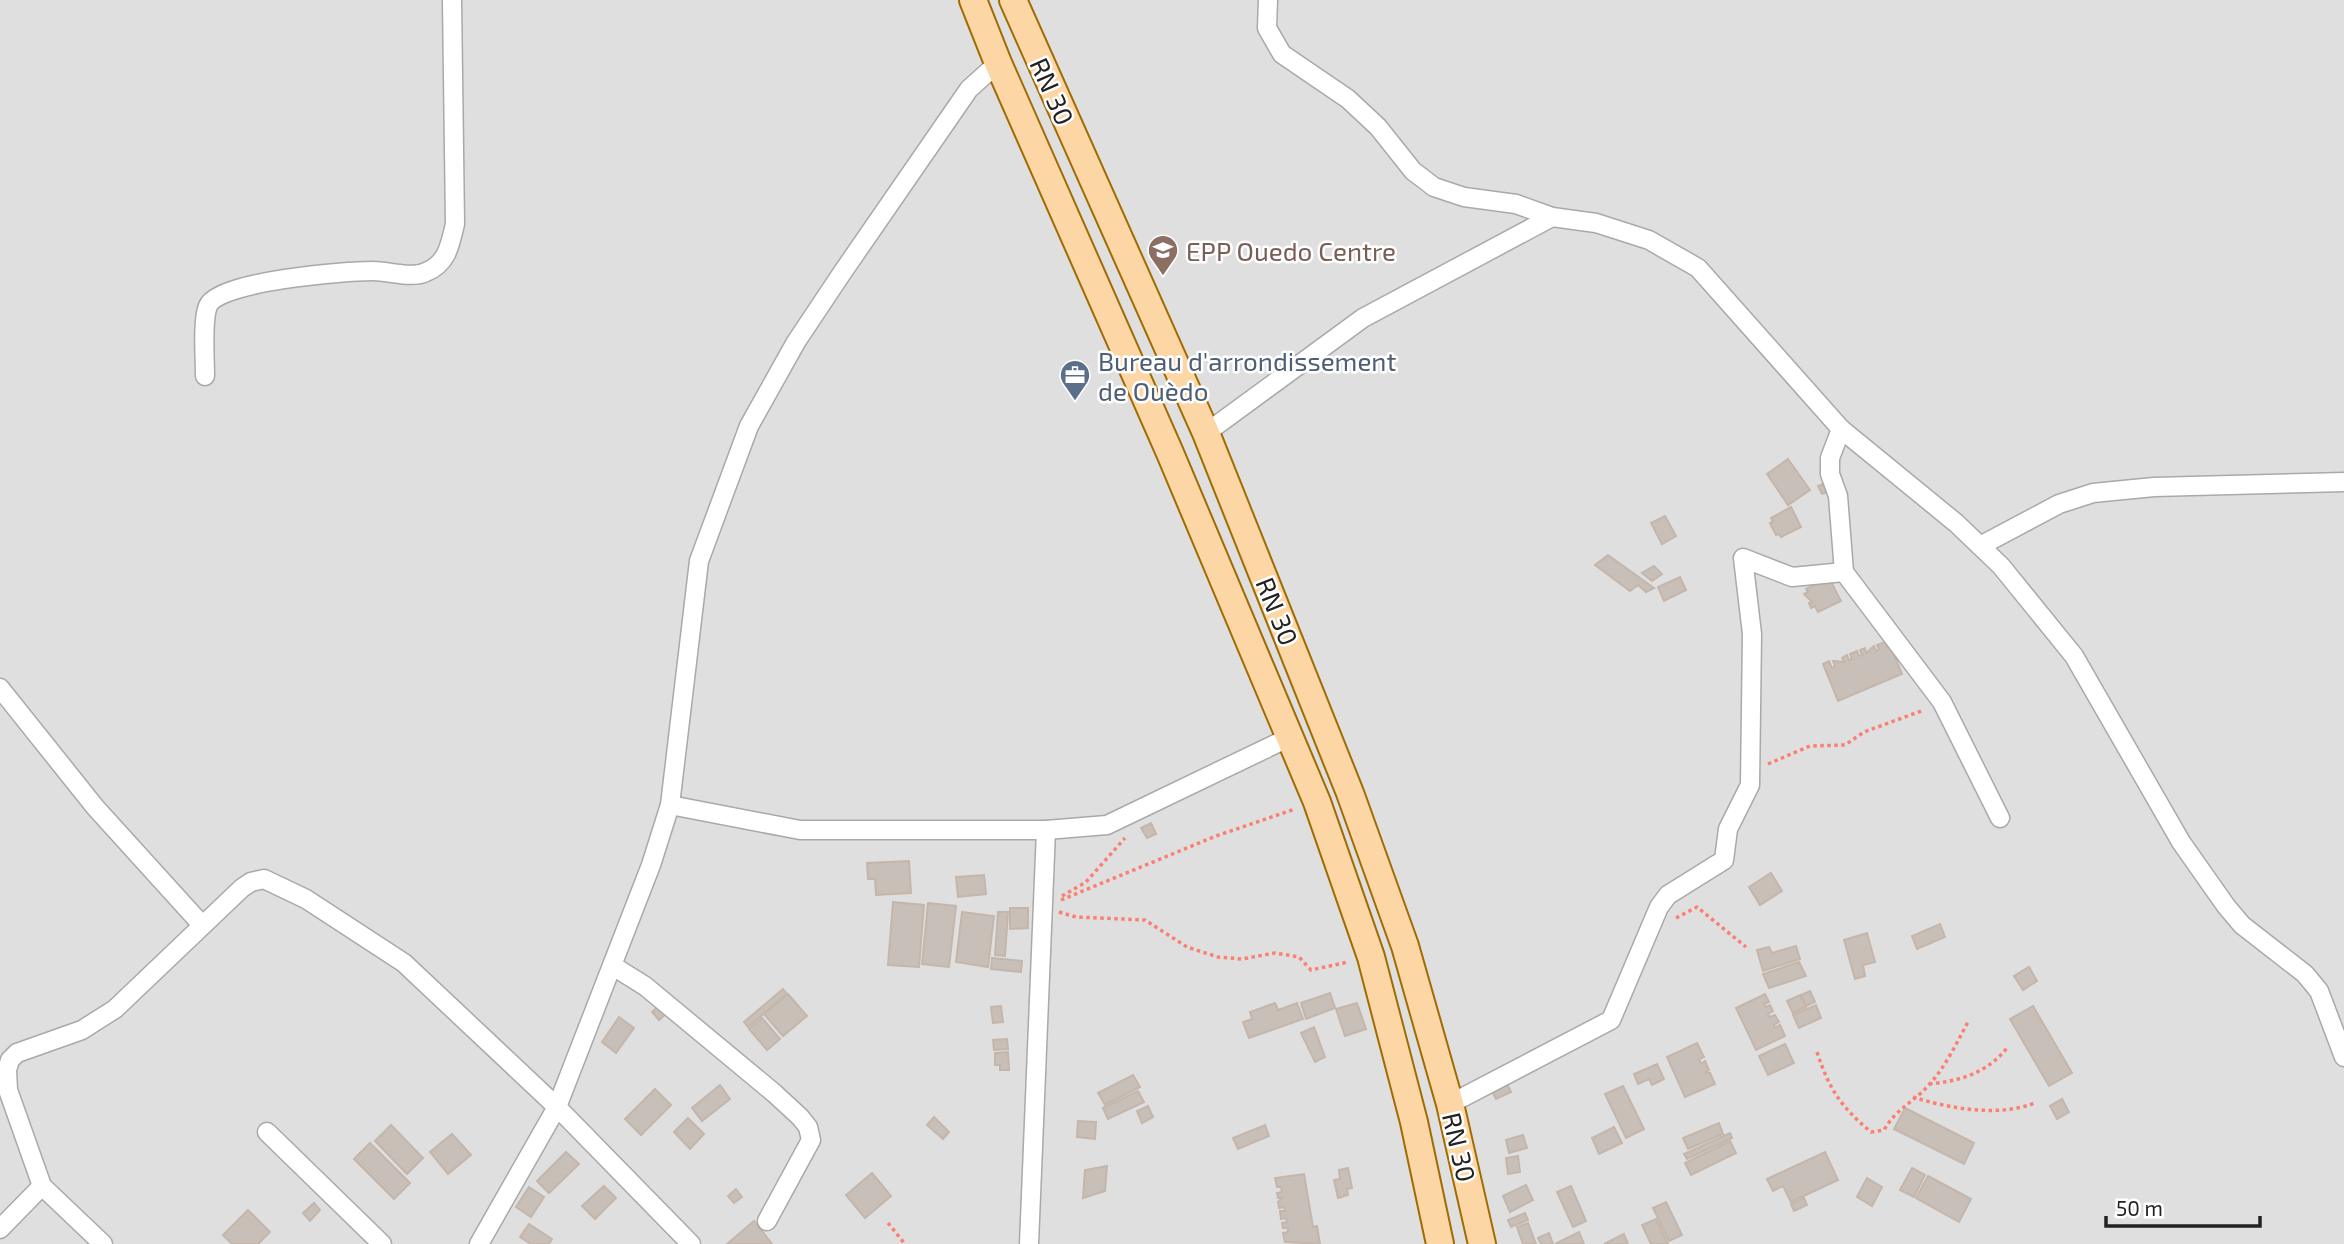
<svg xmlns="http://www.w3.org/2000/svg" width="2344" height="1244" font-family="'Exo 2',sans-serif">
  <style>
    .residential { fill: #e0dfdf }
    .building { fill: #c7bfb8; stroke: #c4b6ab; stroke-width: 2 }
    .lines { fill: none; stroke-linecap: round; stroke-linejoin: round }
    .minor-casing { stroke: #a9a9a9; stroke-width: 21 }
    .primary-casing { stroke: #a06b00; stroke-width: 30 }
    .path { stroke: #fa8072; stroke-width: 3.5; stroke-dasharray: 3.5 3.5; stroke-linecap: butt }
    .minor { stroke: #fff; stroke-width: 18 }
    .primary { stroke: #fcd6a4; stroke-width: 26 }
    .labels { text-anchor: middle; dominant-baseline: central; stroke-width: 5; stroke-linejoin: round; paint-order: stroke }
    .street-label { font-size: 26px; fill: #222; stroke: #fff }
    .education-label { font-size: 26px; fill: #785e54; stroke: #fff; text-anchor: start }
    .service-label { font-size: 26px; fill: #4e5e75; stroke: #fff; text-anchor: start }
  </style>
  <rect width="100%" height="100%" fill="#f2efe9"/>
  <!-- residential -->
  <rect class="residential" x="0" y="0" width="2344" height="1244"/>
  <!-- building -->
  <g class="building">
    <polygon points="1788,459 1810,490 1788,505 1767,474"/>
    <polygon points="1823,484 1827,492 1822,494 1818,486"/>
    <polygon points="1791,507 1801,527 1781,537 1779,534 1776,535 1770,523 1773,522 1771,518"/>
    <polygon points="1665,516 1676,536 1662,544 1651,523"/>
    <polygon points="1608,555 1654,588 1646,592 1638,585 1630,591 1595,565"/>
    <polygon points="1654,566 1662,574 1652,581 1642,573"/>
    <polygon points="1680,577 1686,590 1664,601 1658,587"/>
    <polygon points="1829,578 1841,601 1818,612 1815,606 1811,608 1809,603 1812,602 1804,594 1808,592 1806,589"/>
    <polygon points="1885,642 1887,647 1890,645 1902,674 1838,701 1823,664 1829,661 1832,668 1835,666 1833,661 1844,662 1842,658 1847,655 1849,660 1852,659 1850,654 1857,651 1859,656 1862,655 1860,650 1865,648 1866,653 1874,646 1876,651 1879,649 1877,645"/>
    <polygon points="1151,823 1156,834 1147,838 1141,828"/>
    <polygon points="909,861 911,893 876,895 875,879 868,879 867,863"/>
    <polygon points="1771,873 1782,891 1760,905 1749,887"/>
    <polygon points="984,875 986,894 958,897 956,877"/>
    <polygon points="893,902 924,905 919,967 888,965"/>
    <polygon points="928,903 956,906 949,967 922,964"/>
    <polygon points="1010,908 1028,908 1028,928 1010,929"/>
    <polygon points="962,912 994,916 988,967 956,962"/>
    <polygon points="998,912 1008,912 1005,956 995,955"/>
    <polygon points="1940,924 1945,937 1917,949 1912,936"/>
    <polygon points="1867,933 1875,962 1863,965 1865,976 1855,979 1844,940"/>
    <polygon points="1796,946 1800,959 1763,971 1757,950 1769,947 1772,953"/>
    <polygon points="992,958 1022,961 1021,972 991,969"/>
    <polygon points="1799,962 1806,976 1769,988 1763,974"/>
    <polygon points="2029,967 2037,981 2023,990 2014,976"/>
    <polygon points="783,989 787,994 748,1027 744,1022"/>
    <polygon points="1810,991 1815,1002 1806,1006 1801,995"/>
    <polygon points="1330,993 1335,1008 1306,1019 1301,1003"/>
    <polygon points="788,994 807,1016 783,1036 764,1014"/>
    <polygon points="1765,994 1769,1002 1764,1004 1766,1007 1770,1005 1773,1011 1768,1014 1770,1017 1775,1015 1779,1022 1774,1025 1775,1028 1780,1025 1785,1036 1756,1050 1736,1008"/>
    <polygon points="1800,995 1806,1007 1793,1013 1787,1001"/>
    <polygon points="1275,1003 1278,1010 1297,1003 1303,1019 1249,1038 1243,1022 1252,1019 1250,1012"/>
    <polygon points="1357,1003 1366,1029 1345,1036 1336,1009"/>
    <polygon points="660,1005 667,1013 659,1020 652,1012"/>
    <polygon points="1816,1005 1821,1018 1799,1028 1793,1015"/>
    <polygon points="1001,1006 1003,1022 993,1023 991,1007"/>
    <polygon points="2033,1006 2072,1073 2049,1086 2010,1019"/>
    <polygon points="619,1017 634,1028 616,1053 602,1042"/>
    <polygon points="762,1018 780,1039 767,1050 749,1029"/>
    <polygon points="1314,1027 1325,1057 1315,1062 1301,1033"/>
    <polygon points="1007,1039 1008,1049 994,1050 993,1040"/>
    <polygon points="1697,1043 1704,1057 1699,1059 1701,1064 1705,1061 1709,1070 1705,1072 1710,1073 1715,1084 1685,1097 1667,1057"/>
    <polygon points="1785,1044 1794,1063 1768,1075 1759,1056"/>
    <polygon points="1008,1052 1009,1070 1000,1070 1000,1065 995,1065 995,1053"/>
    <polygon points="1657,1064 1664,1079 1652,1085 1649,1079 1638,1084 1634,1074"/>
    <polygon points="1133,1075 1140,1087 1105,1105 1098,1093"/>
    <polygon points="1506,1082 1511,1092 1496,1099 1491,1089"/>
    <polygon points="720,1085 730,1099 702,1121 692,1108"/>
    <polygon points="1623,1086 1644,1129 1626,1138 1605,1094"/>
    <polygon points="655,1089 671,1105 641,1135 625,1119"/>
    <polygon points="1138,1091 1144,1102 1108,1119 1103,1108"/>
    <polygon points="2062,1099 2069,1112 2057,1119 2050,1106"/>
    <polygon points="1148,1106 1153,1117 1142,1123 1137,1111"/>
    <polygon points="1905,1108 1974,1143 1964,1164 1894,1129"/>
    <polygon points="934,1117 949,1132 943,1139 927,1125"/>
    <polygon points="688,1118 704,1134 690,1149 674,1132"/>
    <polygon points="1078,1121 1096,1122 1095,1139 1077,1137"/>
    <polygon points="1719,1123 1723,1134 1688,1149 1683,1138"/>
    <polygon points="391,1125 423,1158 407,1174 375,1141"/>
    <polygon points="1265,1125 1269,1136 1238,1149 1233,1138"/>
    <polygon points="1614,1127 1622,1143 1599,1154 1592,1138"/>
    <polygon points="1730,1133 1732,1138 1687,1159 1684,1154"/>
    <polygon points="452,1134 471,1155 448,1174 430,1152"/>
    <polygon points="1523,1135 1527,1148 1509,1153 1506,1140"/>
    <polygon points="1730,1141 1736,1153 1691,1175 1685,1163"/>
    <polygon points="370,1143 410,1183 394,1199 354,1159"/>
    <polygon points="566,1152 579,1164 549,1193 537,1181"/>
    <polygon points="1825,1152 1838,1180 1791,1202 1783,1186 1773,1191 1767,1179"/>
    <polygon points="1518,1156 1520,1172 1508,1174 1506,1158"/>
    <polygon points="1107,1166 1105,1191 1083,1198 1085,1170"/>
    <polygon points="1348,1168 1352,1188 1347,1189 1348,1195 1338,1198 1334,1180 1340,1179 1339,1170"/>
    <polygon points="1912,1168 1925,1175 1914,1197 1900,1190"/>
    <polygon points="872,1173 891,1196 865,1218 846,1195"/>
    <polygon points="1304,1174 1313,1227 1317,1226 1320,1244 1285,1242 1283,1233 1288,1232 1288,1228 1283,1228 1282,1223 1287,1222 1286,1218 1281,1219 1280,1211 1285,1211 1284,1207 1279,1208 1278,1202 1282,1198 1278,1198 1277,1193 1282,1192 1281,1187 1277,1187 1275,1178"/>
    <polygon points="1928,1176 1971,1199 1959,1222 1916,1198"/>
    <polygon points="1867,1178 1882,1187 1872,1206 1857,1197"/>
    <polygon points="1526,1185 1533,1200 1510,1212 1503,1196"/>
    <polygon points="604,1186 616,1198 595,1219 582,1206"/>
    <polygon points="1571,1186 1586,1221 1573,1227 1557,1192"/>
    <polygon points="529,1187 544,1197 531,1217 516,1207"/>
    <polygon points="736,1189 742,1197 734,1203 728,1196"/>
    <polygon points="1804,1198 1807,1205 1794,1211 1791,1204"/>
    <polygon points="1666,1202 1682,1235 1669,1241 1653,1208"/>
    <polygon points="314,1203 320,1210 310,1221 303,1213"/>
    <polygon points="248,1210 270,1232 258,1244 232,1244 223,1235"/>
    <polygon points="1525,1213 1528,1220 1511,1227 1508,1220"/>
    <polygon points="1656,1219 1668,1244 1651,1244 1642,1225"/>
    <polygon points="754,1221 772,1244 727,1244"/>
    <polygon points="1528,1223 1536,1244 1523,1244 1517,1227"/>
    <polygon points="529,1224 552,1239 549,1244 531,1244 520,1237"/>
    <polygon points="1579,1232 1584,1244 1555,1244"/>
    <polygon points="1549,1233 1553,1244 1541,1244 1538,1238"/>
    <polygon points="1624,1234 1628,1244 1604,1244"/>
  </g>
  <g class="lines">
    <!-- minor casing -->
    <g class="minor-casing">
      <g id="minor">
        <polyline points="1268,0 1267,28 1282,54 1348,99 1378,127 1413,171 1434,187 1464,197 1516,204 1552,217 1596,223 1649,240 1698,268 1841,429 1956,523 2001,566 2074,656 2181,842 2226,906 2242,925 2305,974 2319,991 2344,1057"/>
        <path d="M205 376C205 359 202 320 208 306 218 281 345 271 373 271 389 271 411 279 426 272 448 263 450 244 455 224L452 0"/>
        <polyline points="1841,429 1830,458 1830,474 1838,496 1844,572 1942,702 2000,818"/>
        <polyline points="1206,433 1363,318 1552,217"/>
        <polyline points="1980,546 2059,504 2093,493 2154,487 2344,482"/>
        <polyline points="0,688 95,807 202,925"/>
        <polyline points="670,805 800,830 1046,830 1107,825 1290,737"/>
        <polyline points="613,966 645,986 774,1093 800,1117 808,1127 811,1140 767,1221"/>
        <polyline points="1450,1104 1611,1020 1659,907 1668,895 1724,860 1728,829 1750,785 1752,634 1743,558 1792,577 1844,572"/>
        <polyline points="267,1132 382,1244"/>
        <polyline points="0,1229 42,1186"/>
        <polyline points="103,1244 42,1186 8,1090 7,1070 10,1060 17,1053 82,1030 115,1009 242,888 251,882 264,879 306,899 404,963 557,1107 691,1244"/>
        <polyline points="479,1244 557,1107 651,865 670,805 699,561 749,426 796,342 842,273 969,89 998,63"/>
        <polyline points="1029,1244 1046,830"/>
      </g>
    </g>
    <!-- primary casing -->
    <g class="primary-casing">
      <g id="primary">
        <polyline points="973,0 998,63 1170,453 1317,802 1371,957 1414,1122 1440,1244"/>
        <polyline points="1013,0 1206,433 1350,793 1405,946 1450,1104 1482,1244"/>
      </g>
    </g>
    <!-- path -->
    <g class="path">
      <polyline points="1768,764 1810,746 1845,745 1864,732 1924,710"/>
      <polyline points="1062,896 1086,882 1125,838"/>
      <polyline points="1061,900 1216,836 1295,809"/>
      <polyline points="1059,912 1076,917 1145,920 1187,947 1218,957 1242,959 1275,953 1299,957 1311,970 1348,962"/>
      <polyline points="1676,918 1697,907 1746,947"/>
      <path d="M1817 1052C1829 1089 1841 1107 1871 1132L1884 1130C1897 1108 1911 1104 1927 1087 1945 1068 1956 1044 1968 1022"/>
      <path d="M1929 1084C1960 1081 1987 1073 2007 1048"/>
      <path d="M1913 1097C1951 1109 1998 1117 2035 1103"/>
      <polyline points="888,1223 905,1244"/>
    </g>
    <!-- minor -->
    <use href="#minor" class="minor"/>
    <!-- primary -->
    <use href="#primary" class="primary"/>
  </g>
  <!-- icons -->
  <defs>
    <g id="school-pin" transform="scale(1.575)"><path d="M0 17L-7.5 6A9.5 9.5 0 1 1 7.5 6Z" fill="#8d6e63" stroke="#fff"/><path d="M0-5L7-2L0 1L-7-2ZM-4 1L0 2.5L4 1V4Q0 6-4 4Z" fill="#fff"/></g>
    <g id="office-pin" transform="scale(1.575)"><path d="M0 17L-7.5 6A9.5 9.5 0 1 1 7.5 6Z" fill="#5c6f8a" stroke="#fff"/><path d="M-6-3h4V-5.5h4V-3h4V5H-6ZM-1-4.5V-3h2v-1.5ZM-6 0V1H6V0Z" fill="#fff"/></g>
  </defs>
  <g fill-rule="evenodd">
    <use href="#school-pin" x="1163" y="250"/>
    <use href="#office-pin" x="1075" y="375"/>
  </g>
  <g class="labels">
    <!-- street labels -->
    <g class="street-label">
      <text transform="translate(1053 91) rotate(66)">RN 30</text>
      <text transform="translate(1278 611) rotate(68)">RN 30</text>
      <text transform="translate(1460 1147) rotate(77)">RN 30</text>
    </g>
    <!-- education labels -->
    <g class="education-label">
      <text x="1186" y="250">EPP Ouedo Centre</text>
    </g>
    <!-- service labels -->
    <g class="service-label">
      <text x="1098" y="360">Bureau d'arrondissement<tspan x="1098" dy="30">de Ouèdo</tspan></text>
    </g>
  </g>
  <!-- scale -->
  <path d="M2106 1216v10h154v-10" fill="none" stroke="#222222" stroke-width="3.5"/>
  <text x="2116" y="1216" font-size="21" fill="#222222" stroke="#ffffff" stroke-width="5" paint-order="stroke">50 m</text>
</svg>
